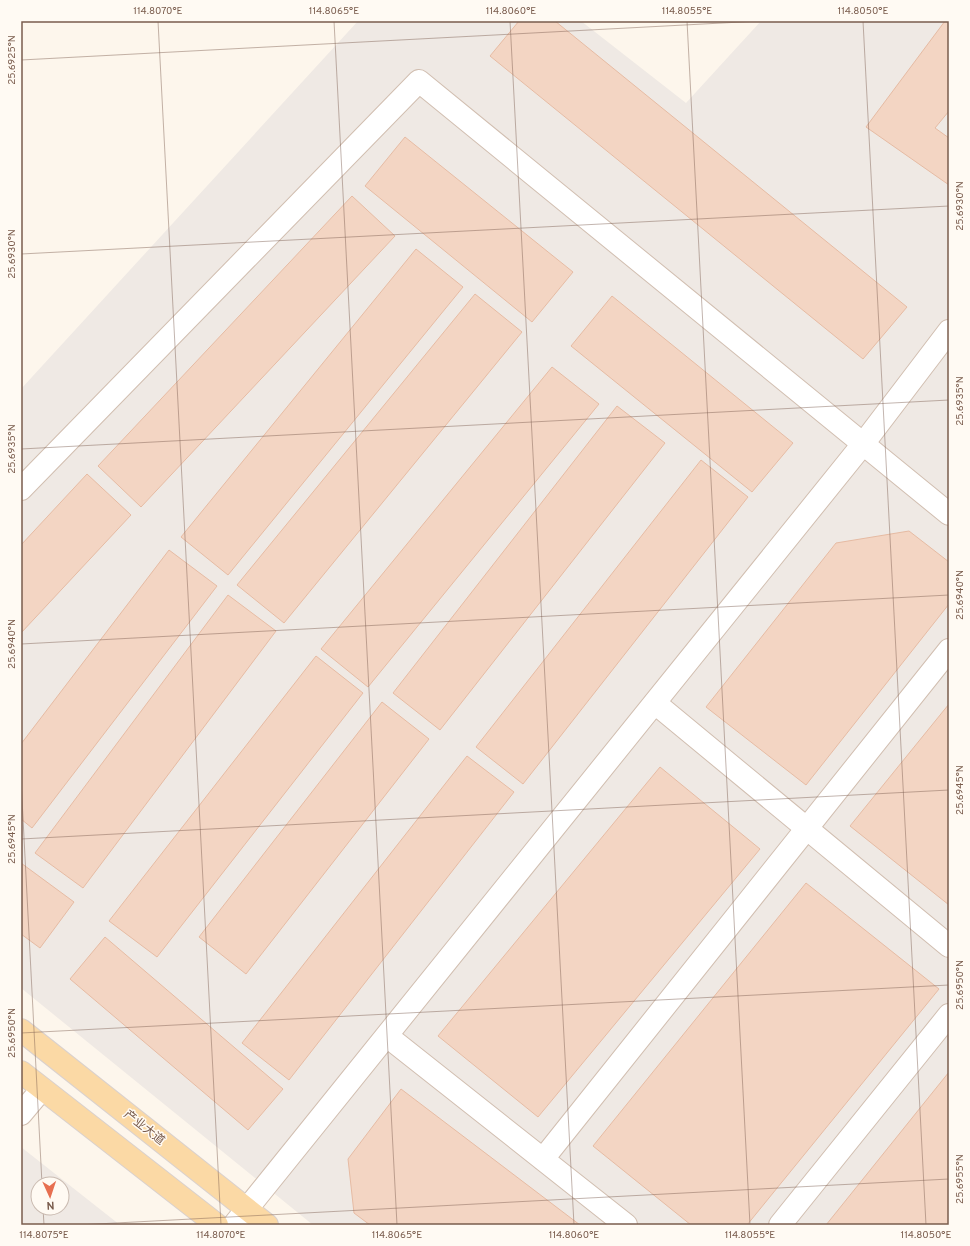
<svg xmlns="http://www.w3.org/2000/svg" width="970" height="1246" font-family="Overpass,'Noto Sans SC',sans-serif">
  <style>
    .industrial { fill: #efe9e4; fill-rule: evenodd }
    .building { fill: #f3d5c3; stroke: #e6bba3 }
    .lines { fill: none; stroke-linecap: round; stroke-linejoin: round }
    .minor-casing { stroke: #d1beb0; stroke-width: 24 }
    .primary-casing { stroke: #dad1cd; stroke-width: 24 }
    .minor { stroke: #fff; stroke-width: 22 }
    .primary { stroke: #fbd9a5; stroke-width: 22 }
    .ticks { fill: none; stroke: #7a5c4d; stroke-width: 1; stroke-opacity: 0.45 }
    .labels { text-anchor: middle; dominant-baseline: central; stroke-width: 3; stroke-linejoin: round; paint-order: stroke }
    .street-label { font-size: 12px; fill: #7a5c4d; stroke: #fffaf3 }
    .neatline { fill: none; stroke: #7a5c4d; stroke-width: 1.5 }
    .ticks-label { font-size: 10px; text-anchor: middle; fill: #7a5c4d }
  </style>
  <rect width="100%" height="100%" fill="#fdf6ec"/>
  <!-- industrial -->
  <g class="industrial">
    <polygon points="358,21 581,21 686,103 761,21 949,21 949,1225 313,1225 21,988 21,389"/>
    <path d="M21 1147 120 1225H21ZM38 1184H62V1208H38Z"/>
  </g>
  <!-- building -->
  <g class="building">
    <polygon points="519,21 555,21 907,307 863,359 490,56"/>
    <polygon points="945,21 949,21 949,111 935,128 949,138 949,185 866,127"/>
    <polygon points="405,137 573,272 532,322 365,186"/>
    <polygon points="352,196 395,236 141,507 98,466"/>
    <polygon points="416,249 463,287 228,575 181,537"/>
    <polygon points="475,294 522,332 284,623 237,585"/>
    <polygon points="612,296 793,443 752,492 571,346"/>
    <polygon points="552,367 599,404 368,687 321,649"/>
    <polygon points="617,406 665,443 440,730 393,693"/>
    <polygon points="701,460 748,497 523,784 476,747"/>
    <polygon points="87,474 131,515 21,633 21,545"/>
    <polygon points="909,531 949,562 949,604 806,785 706,707 836,543"/>
    <polygon points="169,550 217,586 32,828 21,819 21,744"/>
    <polygon points="228,595 276,631 83,888 35,853"/>
    <polygon points="316,656 363,693 157,957 109,921"/>
    <polygon points="382,702 429,739 246,974 199,937"/>
    <polygon points="949,704 949,905 850,826"/>
    <polygon points="467,756 514,792 289,1080 242,1043"/>
    <polygon points="660,767 760,849 538,1117 438,1036"/>
    <polygon points="21,863 74,902 40,948 21,934"/>
    <polygon points="806,883 939,989 747,1225 691,1225 593,1146"/>
    <polygon points="105,937 283,1089 248,1130 70,979"/>
    <polygon points="949,1072 949,1225 826,1225"/>
    <polygon points="401,1089 580,1225 370,1225 354,1213 348,1159"/>
  </g>
  <g class="lines">
    <!-- minor casing -->
    <g class="minor-casing">
      <g id="minor">
        <polyline points="21,489 419,81 949,514"/>
        <polyline points="655,703 949,946"/>
        <polyline points="387,1036 626,1225"/>
        <polyline points="21,1114 42,1089"/>
        <polyline points="543,1159 949,650"/>
        <polyline points="234,1225 863,444 949,331"/>
        <polyline points="780,1225 949,1015"/>
      </g>
    </g>
    <!-- primary casing -->
    <g class="primary-casing">
      <g id="primary">
        <polyline points="21,1030 267,1225"/>
        <polyline points="21,1072 217,1225"/>
      </g>
    </g>
    <!-- minor -->
    <use href="#minor" class="minor"/>
    <!-- primary -->
    <use href="#primary" class="primary"/>
  </g>
  <!-- ticks -->
  <path class="ticks" d="M158 21 221 1225M334 21 397 1225M510 21 574 1225M687 21 750 1225M863 21 926 1225M21 60 760 21M21 254 949 206M21 449 949 400M21 644 949 595M21 780 42 1184M21 839 949 790M21 1033 949 985M43 1208 44 1225M78 1225 949 1179"/>
  <g class="labels">
    <!-- street labels -->
    <g class="street-label">
      <text transform="translate(144 1128) rotate(38)">产业大道</text>
    </g>
  </g>
  <!-- border -->
  <rect width="970" height="1246" fill="none" stroke="#fffaf3" stroke-width="44"/>
  <!-- north arrow -->
  <g transform="translate(50 1196) rotate(177)"><circle r="19" fill="#fffaf3" stroke="#cabbb1"/>
  <path d="M0-3L7 15L0 10L-7 15Z" fill="#e76f51"/>
  <text y="-6" font-size="11" font-weight="bold" text-anchor="middle" fill="#7a5c4d">N</text>
  </g>
  <rect x="22" y="22" width="926" height="1202" class="neatline"/>
  <g class="ticks-label">
    <text x="158" y="14">114.8070°E</text>
    <text x="334" y="14">114.8065°E</text>
    <text x="511" y="14">114.8060°E</text>
    <text x="687" y="14">114.8055°E</text>
    <text x="863" y="14">114.8050°E</text>
    <text transform="translate(11 60) rotate(-90)" y="4">25.6925°N</text>
    <text transform="translate(959 206) rotate(-90)" y="4">25.6930°N</text>
    <text transform="translate(11 254) rotate(-90)" y="4">25.6930°N</text>
    <text transform="translate(959 401) rotate(-90)" y="4">25.6935°N</text>
    <text transform="translate(11 449) rotate(-90)" y="4">25.6935°N</text>
    <text transform="translate(959 595) rotate(-90)" y="4">25.6940°N</text>
    <text transform="translate(11 644) rotate(-90)" y="4">25.6940°N</text>
    <text transform="translate(959 790) rotate(-90)" y="4">25.6945°N</text>
    <text transform="translate(11 839) rotate(-90)" y="4">25.6945°N</text>
    <text transform="translate(959 985) rotate(-90)" y="4">25.6950°N</text>
    <text transform="translate(11 1033) rotate(-90)" y="4">25.6950°N</text>
    <text transform="translate(959 1179) rotate(-90)" y="4">25.6955°N</text>
    <text x="44" y="1238">114.8075°E</text>
    <text x="221" y="1238">114.8070°E</text>
    <text x="397" y="1238">114.8065°E</text>
    <text x="574" y="1238">114.8060°E</text>
    <text x="750" y="1238">114.8055°E</text>
    <text x="926" y="1238">114.8050°E</text>
  </g>
</svg>
